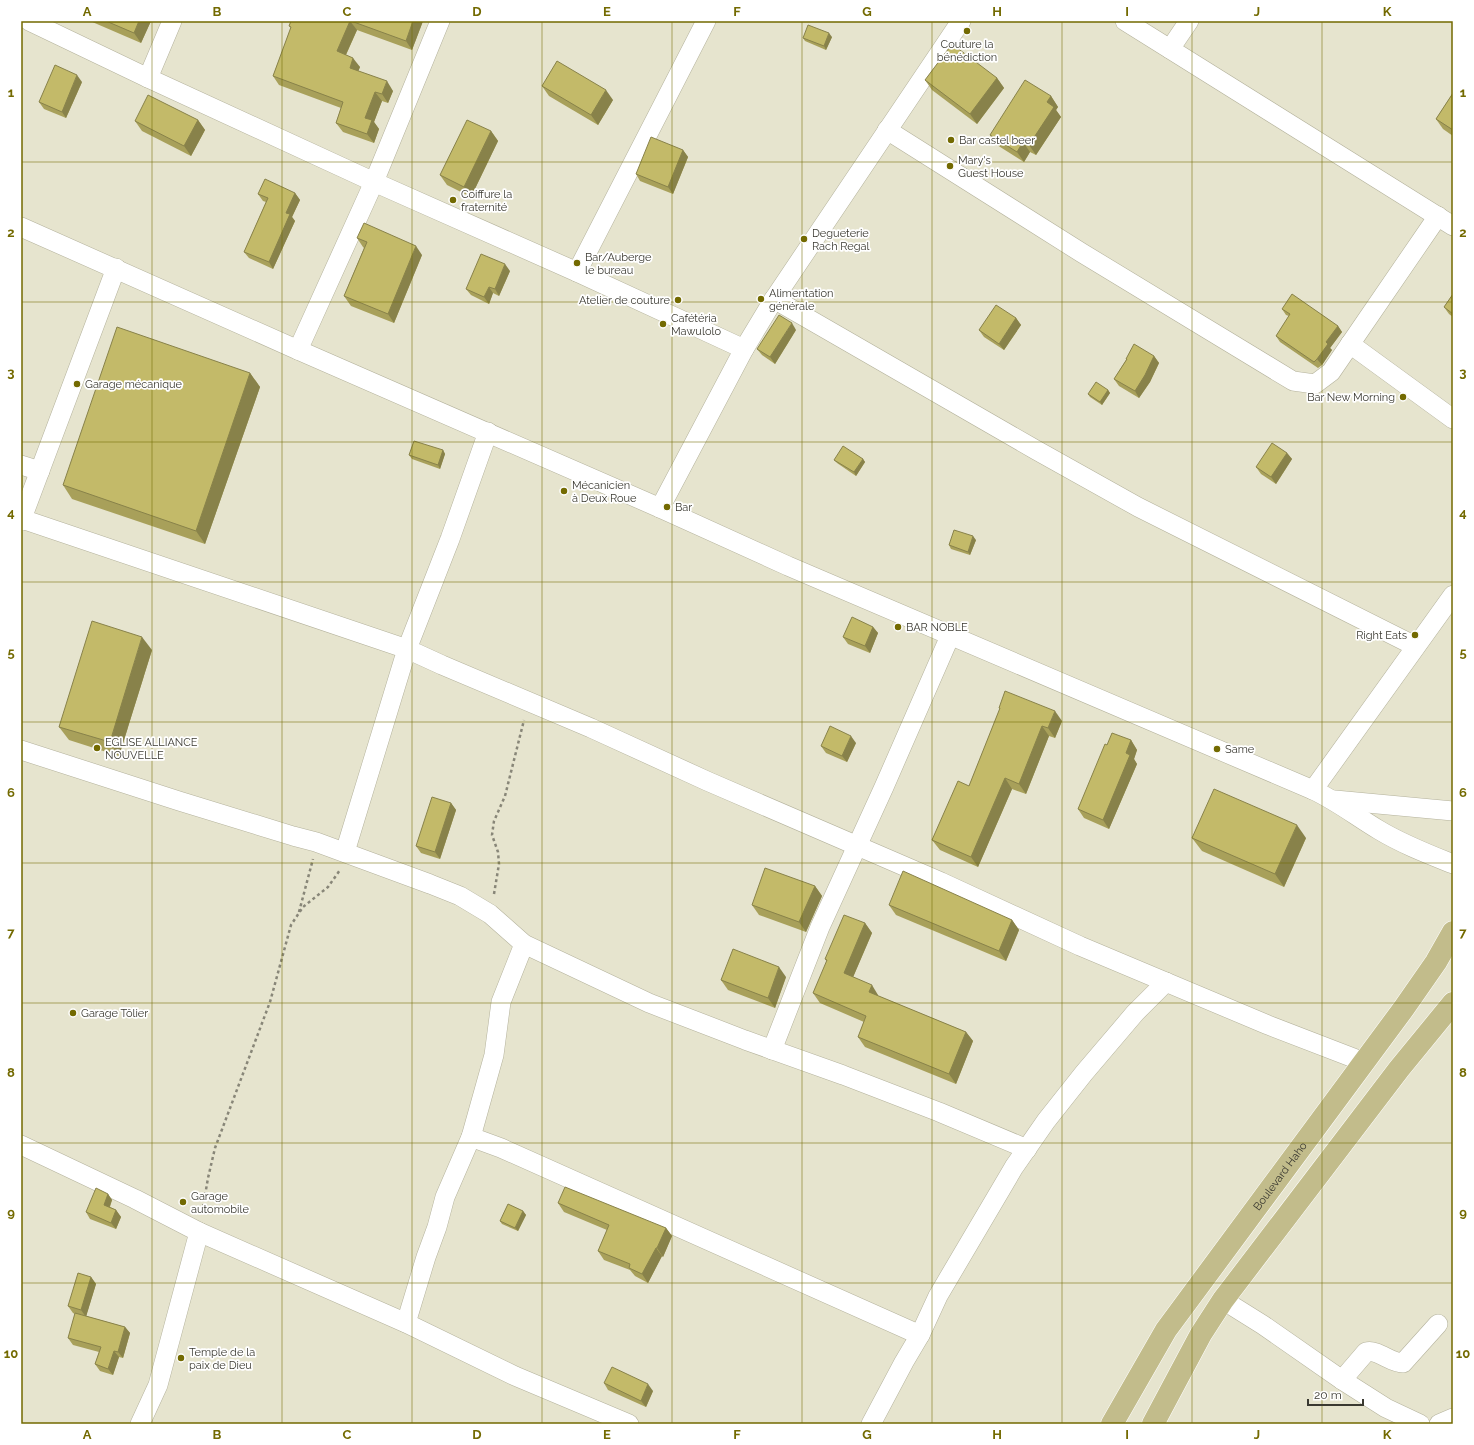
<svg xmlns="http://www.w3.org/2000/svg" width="1474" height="1445" font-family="Raleway,sans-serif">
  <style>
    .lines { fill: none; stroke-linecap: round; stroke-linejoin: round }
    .minor-casing { stroke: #b4b29c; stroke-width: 20 }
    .major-casing { stroke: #fff; stroke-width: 23 }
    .path { stroke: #888678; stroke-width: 2.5; stroke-dasharray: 3 3; stroke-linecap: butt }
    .minor { stroke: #fff; stroke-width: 19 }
    .major { stroke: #c2bc8b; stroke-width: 22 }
    .wall { fill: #a8a05a }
    .shaded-wall { fill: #88824a }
    .building { fill: #c3ba69; stroke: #88824a }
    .grid { fill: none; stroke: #736a01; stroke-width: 1; stroke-opacity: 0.55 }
    .poi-dot { fill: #736a01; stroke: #fff; stroke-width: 1.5 }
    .labels { text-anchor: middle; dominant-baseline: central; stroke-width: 3.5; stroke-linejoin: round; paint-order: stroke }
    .poi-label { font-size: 11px; fill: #3a3931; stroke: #fff; text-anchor: start }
    .street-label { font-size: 11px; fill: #3a3931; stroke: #fff }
    .neatline { fill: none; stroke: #736a01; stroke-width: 1.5 }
    .grid-label { font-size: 13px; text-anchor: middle; font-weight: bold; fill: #736a01 }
  </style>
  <rect width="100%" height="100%" fill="#e6e4ce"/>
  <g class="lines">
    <!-- minor casing -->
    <g class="minor-casing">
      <g id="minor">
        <polyline points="29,21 148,78 374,182 577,272 744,349"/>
        <polyline points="1125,21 1453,226"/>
        <polyline points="1170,49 1189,21"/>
        <polyline points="148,78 172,21"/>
        <polyline points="887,130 1082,253 1293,381 1315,384 1331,372 1438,216"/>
        <path d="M21 227 298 350 660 508 788 566 1313 790C1337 801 1357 817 1379 830 1402 844 1428 854 1453 864"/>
        <polyline points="577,272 706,21"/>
        <polyline points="774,299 1036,450 1138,507 1415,646"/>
        <polyline points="1350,344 1453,419"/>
        <polyline points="298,350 374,182 440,21"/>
        <polyline points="488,432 450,539 407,649 442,665 591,728 707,781 941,882 1080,946 1268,1025 1364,1062"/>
        <polyline points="21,465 40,471"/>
        <polyline points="660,508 744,349 774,299 961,21"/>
        <polyline points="22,519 407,649 345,852"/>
        <polyline points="21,521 116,268"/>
        <polyline points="21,750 179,801 293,836 316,842 430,884 460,896 490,914 524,944 649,1003 745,1040 843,1075 939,1112 1027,1149"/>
        <polyline points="1313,790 1453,595"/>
        <polyline points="1335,800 1453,811"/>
        <polyline points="772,1050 820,927 884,787 950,636"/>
        <polyline points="471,1137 501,1148 920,1335"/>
        <polyline points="21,1145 135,1199 199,1232 406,1323 515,1376 629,1424"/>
        <polyline points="1223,1300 1263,1325 1342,1380 1386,1408 1420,1424"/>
        <polyline points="406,1323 426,1257 437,1227 445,1197 471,1137 494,1055 501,1002 524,944"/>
        <path d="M1342 1380 1366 1352C1378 1349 1390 1363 1403 1363L1438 1324"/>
        <polyline points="140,1424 158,1385 199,1232"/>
        <polyline points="871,1424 904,1362 920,1335 938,1296 1014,1167 1046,1121 1084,1073 1135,1013 1166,982"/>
        <polyline points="1439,1424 1453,1418"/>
      </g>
    </g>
    <!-- major casing -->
    <g class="major-casing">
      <g id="major">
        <path id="s1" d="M1112 1424 1166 1330 1404 1008 1436 962 1453 932"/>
        <polyline points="1153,1424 1201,1334 1223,1300 1399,1069 1453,1003"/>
      </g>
    </g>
    <!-- path -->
    <g class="path">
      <polyline points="494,894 499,864 498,852 492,835 494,821 505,796 524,720"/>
      <polyline points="299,912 313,859"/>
      <polyline points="202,1213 208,1178 215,1148 270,1002 291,925 303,907 328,887 340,870"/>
    </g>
    <!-- minor -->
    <use href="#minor" class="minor"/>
    <!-- major -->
    <use href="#major" class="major"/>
  </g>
  <!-- wall -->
  <g class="wall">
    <polygon points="90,21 151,21 141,43"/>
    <polygon points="291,21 423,21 412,50 357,30 346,55 360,67 358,71 393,91 388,103 382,101 374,122 379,129 374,143 343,132 336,123 341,108 279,85 273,76 291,28 289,26"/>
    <polygon points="832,37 826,50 805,41 803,38"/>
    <polygon points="997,78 1004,88 977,124 932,90 925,80"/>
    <polygon points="82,82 66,118 44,109 39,102"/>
    <polygon points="542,86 613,100 598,125 549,96"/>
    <polygon points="1453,93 1453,136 1443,129 1436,119"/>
    <polygon points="1051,96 1058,107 1056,110 1061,117 1036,155 1030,152 1024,162 997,145 990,135"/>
    <polygon points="198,120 205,130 191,156 142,131 135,121"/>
    <polygon points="491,131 498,141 471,197 447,185 440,175"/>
    <polygon points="683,150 688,157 673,194 640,181 636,174"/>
    <polygon points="295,193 300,200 292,217 295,221 273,269 249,258 244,252 266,202 263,201 258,194"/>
    <polygon points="357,238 422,255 394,323 351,306 344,296 364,248 363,247"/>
    <polygon points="510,271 499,296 493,293 489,304 471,295 466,289"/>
    <polygon points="1453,294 1453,317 1449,314 1444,307"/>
    <polygon points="1282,309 1338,326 1342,332 1330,348 1332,350 1322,365 1318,368 1280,342 1276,336 1289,316 1286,315"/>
    <polygon points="1016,318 1021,325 1004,350 984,337 979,330"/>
    <polygon points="796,330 775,364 762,355 757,349"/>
    <polygon points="1154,356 1159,363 1150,382 1139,398 1119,386 1114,379 1126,360 1126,359"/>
    <polygon points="250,373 260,387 205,544 72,499 63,485"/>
    <polygon points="1108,390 1110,393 1102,405 1090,397 1088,394"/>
    <polygon points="443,450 445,454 440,469 412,459 409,455"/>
    <polygon points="1287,453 1292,459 1276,484 1261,474 1256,467"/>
    <polygon points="863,459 865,462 856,476 837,463 834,460"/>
    <polygon points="976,540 970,555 951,549 949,545"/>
    <polygon points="873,627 878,633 870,653 848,644 843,637"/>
    <polygon points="152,650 119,756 69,740 59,727"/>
    <polygon points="999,708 1062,721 1055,738 1049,736 1026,794 1012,789 978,867 940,850 932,840 969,786 1000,709"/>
    <polygon points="1131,740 1137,750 1134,759 1137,764 1109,829 1084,818 1078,809 1107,745"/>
    <polygon points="856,743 847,762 826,753 821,746"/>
    <polygon points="451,803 456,810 440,859 421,853 416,846"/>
    <polygon points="1192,838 1306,838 1284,887 1202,851"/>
    <polygon points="815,886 822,896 806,932 759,915 752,905"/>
    <polygon points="889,905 1012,920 1019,930 1006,961 896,915"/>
    <polygon points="865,923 872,933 853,977 878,995 878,996 966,1032 973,1041 956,1084 865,1047 858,1037 864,1022 820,1003 813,993 827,962 825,959"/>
    <polygon points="786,977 775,1008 728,990 721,980"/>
    <polygon points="108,1194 112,1200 110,1207 116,1210 121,1217 116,1229 90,1219 86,1212"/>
    <polygon points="558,1203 666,1228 672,1236 663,1257 662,1256 648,1283 635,1276 630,1270 604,1260 598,1251 607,1230 564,1212"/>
    <polygon points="523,1211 526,1215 518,1231 502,1224 500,1221"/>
    <polygon points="91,1277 96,1284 86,1316 125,1327 130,1333 123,1358 119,1357 113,1375 100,1371 95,1364 99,1352 73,1345 68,1338 75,1314 73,1313 68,1306"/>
    <polygon points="604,1383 653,1391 646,1407 608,1390"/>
  </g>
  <!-- shaded-wall -->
  <g class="shaded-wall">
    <polygon points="139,21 151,21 141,43 134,33"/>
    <polygon points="350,21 357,30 343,61 337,51"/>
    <polygon points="413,21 423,21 412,50 406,41"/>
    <polygon points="829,33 832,37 826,50 824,46"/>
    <polygon points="353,58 360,67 356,77 350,68"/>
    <polygon points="77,75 82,82 66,118 62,112"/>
    <polygon points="997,78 1004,88 977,124 970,114"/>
    <polygon points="387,81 393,91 388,103 382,94"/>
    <polygon points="606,90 613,100 598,125 591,115"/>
    <polygon points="375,92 382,101 374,122 379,129 374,143 367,134 365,118"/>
    <polygon points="1051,96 1058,107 1056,110 1061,117 1036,155 1029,145 1047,102"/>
    <polygon points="198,120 205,130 191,156 184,146"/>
    <polygon points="491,131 498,141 471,197 464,187"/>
    <polygon points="1023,142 1030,152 1024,162 1017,152"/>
    <polygon points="683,150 688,157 673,194 668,187"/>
    <polygon points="295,193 300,200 292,217 295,221 273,269 269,262 286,213"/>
    <polygon points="416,246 422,255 394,323 388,314"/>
    <polygon points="505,264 510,271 499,296 495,289"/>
    <polygon points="489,287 493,293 489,304 484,297"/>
    <polygon points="1016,318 1021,325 1004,350 999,344"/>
    <polygon points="792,323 796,330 775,364 770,357"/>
    <polygon points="1338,326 1342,332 1330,348 1332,350 1322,365 1317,359 1326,342"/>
    <polygon points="1154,356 1159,363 1150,382 1139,398 1135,391"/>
    <polygon points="250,373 260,387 205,544 196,531"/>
    <polygon points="1108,390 1110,393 1102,405 1100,402"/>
    <polygon points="443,450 445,454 440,469 438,465"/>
    <polygon points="1287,453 1292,459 1276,484 1271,477"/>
    <polygon points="863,459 865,462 856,476 854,472"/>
    <polygon points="973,536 976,540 970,555 968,552"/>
    <polygon points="873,627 878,633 870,653 865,646"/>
    <polygon points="142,637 152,650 119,756 110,742"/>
    <polygon points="1055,711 1062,721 1055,738 1048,728"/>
    <polygon points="1042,726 1049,736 1026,794 1019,784"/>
    <polygon points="851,736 856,743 847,762 842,756"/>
    <polygon points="1131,740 1137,750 1134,759 1137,764 1109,829 1103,820 1126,753"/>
    <polygon points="1005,778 1012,789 978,867 971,857"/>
    <polygon points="451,803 456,810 440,859 435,852"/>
    <polygon points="1297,825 1306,838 1284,887 1275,874"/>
    <polygon points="815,886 822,896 806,932 799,922"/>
    <polygon points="1012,920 1019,930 1006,961 999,951"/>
    <polygon points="865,923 872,933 851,982 844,973"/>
    <polygon points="779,967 786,977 775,1008 768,998"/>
    <polygon points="872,985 878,995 875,1002 869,992"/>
    <polygon points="966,1032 973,1041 956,1084 949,1074"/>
    <polygon points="108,1194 112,1200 108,1211 104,1205"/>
    <polygon points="116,1210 121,1217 116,1229 111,1223"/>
    <polygon points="523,1211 526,1215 518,1231 515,1228"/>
    <polygon points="666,1228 672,1236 663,1257 657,1248"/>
    <polygon points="656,1248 662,1256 648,1283 642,1274"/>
    <polygon points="91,1277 96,1284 86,1317 81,1310"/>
    <polygon points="125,1327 130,1333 123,1358 118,1352"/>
    <polygon points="114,1351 119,1357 113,1375 108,1369"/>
    <polygon points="648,1384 653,1391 646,1407 641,1401"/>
  </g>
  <!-- building -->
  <g class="building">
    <polygon points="106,21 139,21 134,33"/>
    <polygon points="291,21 350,21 337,51 353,58 350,68 387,81 382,94 375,92 365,118 372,120 367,134 336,123 343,102 273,76 291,27 289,26"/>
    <polygon points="351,21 413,21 406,41"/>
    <polygon points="808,25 829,33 824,46 803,38"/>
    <polygon points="952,44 997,78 970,114 925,80"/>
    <polygon points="557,61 606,90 591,115 542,86"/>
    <polygon points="55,65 77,75 62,112 39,102"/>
    <polygon points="1025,80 1051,96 1047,102 1054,107 1029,145 1023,142 1017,152 990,135"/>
    <polygon points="1453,93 1453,130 1436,119"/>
    <polygon points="148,95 198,120 184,146 135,121"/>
    <polygon points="467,120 491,131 464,187 440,175"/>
    <polygon points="651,137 683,150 668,187 636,174"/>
    <polygon points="265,179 295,193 286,213 290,214 269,262 244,252 268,198 258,194"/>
    <polygon points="364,223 416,246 388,314 344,296 367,242 357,238"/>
    <polygon points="481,254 505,264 495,289 489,287 484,297 466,289"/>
    <polygon points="1292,294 1338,326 1326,342 1328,344 1317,359 1314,362 1276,336 1290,314 1282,309"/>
    <polygon points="1453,294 1453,314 1444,307"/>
    <polygon points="996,305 1016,318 999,344 979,330"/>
    <polygon points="779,315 792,323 770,357 757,349"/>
    <polygon points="117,327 250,373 196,531 63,485"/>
    <polygon points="1134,344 1154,356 1145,375 1135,391 1114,379 1127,359 1126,359"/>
    <polygon points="1096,382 1108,390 1100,402 1088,394"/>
    <polygon points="414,441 443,450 438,465 409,455"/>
    <polygon points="1272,443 1287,453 1271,477 1256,467"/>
    <polygon points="843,446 863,459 854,472 834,460"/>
    <polygon points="954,530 973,536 968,552 949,545"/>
    <polygon points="852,617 873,627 865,646 843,637"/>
    <polygon points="92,621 142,637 110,742 59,727"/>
    <polygon points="1005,691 1055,711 1048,728 1042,726 1019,784 1005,778 971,857 932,840 958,781 969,786 1000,708 999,708"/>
    <polygon points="830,726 851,736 842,756 821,746"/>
    <polygon points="1112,733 1131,740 1126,753 1130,755 1103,820 1078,809 1105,744 1107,745"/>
    <polygon points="1214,789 1297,825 1275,874 1192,838"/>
    <polygon points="432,797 451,803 435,852 416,846"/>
    <polygon points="765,868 815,886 799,922 752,905"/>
    <polygon points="903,871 1012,920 999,951 889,905"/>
    <polygon points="844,915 865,923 844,973 872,985 869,992 966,1032 949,1074 858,1037 866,1016 813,993 827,960 825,959"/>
    <polygon points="733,949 779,967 768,998 721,980"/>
    <polygon points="565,1187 666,1228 657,1248 656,1248 642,1274 629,1268 630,1264 598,1251 609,1225 558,1203"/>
    <polygon points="96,1188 108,1194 104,1205 116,1210 111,1223 86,1212"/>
    <polygon points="508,1204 523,1211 515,1228 500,1221"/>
    <polygon points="78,1273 91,1277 81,1310 68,1306"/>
    <polygon points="75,1313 125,1327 118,1352 114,1351 108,1369 95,1364 101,1347 68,1338"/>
    <polygon points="612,1367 648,1384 641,1401 604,1383"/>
  </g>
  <!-- grid -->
  <path class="grid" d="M152 21V1424M282 21V1424M412 21V1424M542 21V1424M672 21V1424M802 21V1424M932 21V1424M1062 21V1424M1192 21V1424M1322 21V1424M21 162H1453M21 302H1453M21 442H1453M21 582H1453M21 722H1453M21 863H1453M21 1003H1453M21 1143H1453M21 1283H1453"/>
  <!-- markers -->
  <g class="poi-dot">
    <circle cx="967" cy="31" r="4"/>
    <circle cx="951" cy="140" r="4"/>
    <circle cx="950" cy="166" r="4"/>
    <circle cx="453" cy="200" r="4"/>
    <circle cx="804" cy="239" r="4"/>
    <circle cx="577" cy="263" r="4"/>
    <circle cx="761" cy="299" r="4"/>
    <circle cx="678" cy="300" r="4"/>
    <circle cx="663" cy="324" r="4"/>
    <circle cx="77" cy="384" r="4"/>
    <circle cx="1403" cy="397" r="4"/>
    <circle cx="564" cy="491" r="4"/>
    <circle cx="667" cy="507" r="4"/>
    <circle cx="898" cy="627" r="4"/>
    <circle cx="1415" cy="635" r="4"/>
    <circle cx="97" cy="748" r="4"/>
    <circle cx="1217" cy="749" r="4"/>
    <circle cx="73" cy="1013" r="4"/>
    <circle cx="183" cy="1202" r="4"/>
    <circle cx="181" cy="1358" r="4"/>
  </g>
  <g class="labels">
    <!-- poi labels -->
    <g class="poi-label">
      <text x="967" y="44" text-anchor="middle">Couture la<tspan x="967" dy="13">bénédiction</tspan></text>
      <text x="959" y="140">Bar castel beer</text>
      <text x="958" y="160">Mary's<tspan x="958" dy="13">Guest House</tspan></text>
      <text x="461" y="194">Coiffure la<tspan x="461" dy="13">fraternité</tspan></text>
      <text x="812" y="233">Degueterie<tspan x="812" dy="13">Rach Regal</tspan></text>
      <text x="585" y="257">Bar/Auberge<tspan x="585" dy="13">le bureau</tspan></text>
      <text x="769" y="293">Alimentation<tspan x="769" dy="13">générale</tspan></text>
      <text x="670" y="300" text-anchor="end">Atelier de couture</text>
      <text x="671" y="318">Cafétéria<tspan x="671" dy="13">Mawulolo</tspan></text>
      <text x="85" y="384">Garage mécanique</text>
      <text x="1395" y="397" text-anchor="end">Bar New Morning</text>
      <text x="572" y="485">Mécanicien<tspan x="572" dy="13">à Deux Roue</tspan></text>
      <text x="675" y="507">Bar</text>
      <text x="906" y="627">BAR NOBLE</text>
      <text x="1407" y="635" text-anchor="end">Right Eats</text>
      <text x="105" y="742">EGLISE ALLIANCE<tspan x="105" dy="13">NOUVELLE</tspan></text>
      <text x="1225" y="749">Same</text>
      <text x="81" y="1013">Garage Tôlier</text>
      <text x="191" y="1196">Garage<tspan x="191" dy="13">automobile</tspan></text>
      <text x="189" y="1352">Temple de la<tspan x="189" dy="13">paix de Dieu</tspan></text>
    </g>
    <!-- street labels -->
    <g class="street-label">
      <text stroke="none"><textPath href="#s1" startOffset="300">Boulevard Haho</textPath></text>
    </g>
  </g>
  <!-- border -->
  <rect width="1474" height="1445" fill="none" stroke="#ffffff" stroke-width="44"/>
  <!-- scale -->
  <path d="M1308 1399v6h55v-6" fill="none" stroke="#3a3931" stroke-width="2"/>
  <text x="1314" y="1399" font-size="12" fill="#3a3931" stroke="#ffffff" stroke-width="3" paint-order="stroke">20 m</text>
  <rect x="22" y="22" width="1430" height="1401" class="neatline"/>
  <g class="grid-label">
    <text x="87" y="16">A</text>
    <text x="217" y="16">B</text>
    <text x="347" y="16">C</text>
    <text x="477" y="16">D</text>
    <text x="607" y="16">E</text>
    <text x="737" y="16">F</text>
    <text x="867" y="16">G</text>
    <text x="997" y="16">H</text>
    <text x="1127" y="16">I</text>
    <text x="1257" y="16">J</text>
    <text x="1387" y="16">K</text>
    <text x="11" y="97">1</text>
    <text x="1463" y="97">1</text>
    <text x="11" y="237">2</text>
    <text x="1463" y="237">2</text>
    <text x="11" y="377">3</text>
    <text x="1463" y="377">3</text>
    <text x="11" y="517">4</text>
    <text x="1463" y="517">4</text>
    <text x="11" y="657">5</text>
    <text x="1463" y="657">5</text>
    <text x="11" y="797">6</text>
    <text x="1463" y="797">6</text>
    <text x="11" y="937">7</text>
    <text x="1463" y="937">7</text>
    <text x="11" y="1077">8</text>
    <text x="1463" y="1077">8</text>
    <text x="11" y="1217">9</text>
    <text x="1463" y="1217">9</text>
    <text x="11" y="1358">10</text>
    <text x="1463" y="1358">10</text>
    <text x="87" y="1439">A</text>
    <text x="217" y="1439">B</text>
    <text x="347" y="1439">C</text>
    <text x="477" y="1439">D</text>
    <text x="607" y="1439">E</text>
    <text x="737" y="1439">F</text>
    <text x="867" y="1439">G</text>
    <text x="997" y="1439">H</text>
    <text x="1127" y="1439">I</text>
    <text x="1257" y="1439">J</text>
    <text x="1387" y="1439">K</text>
  </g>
</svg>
